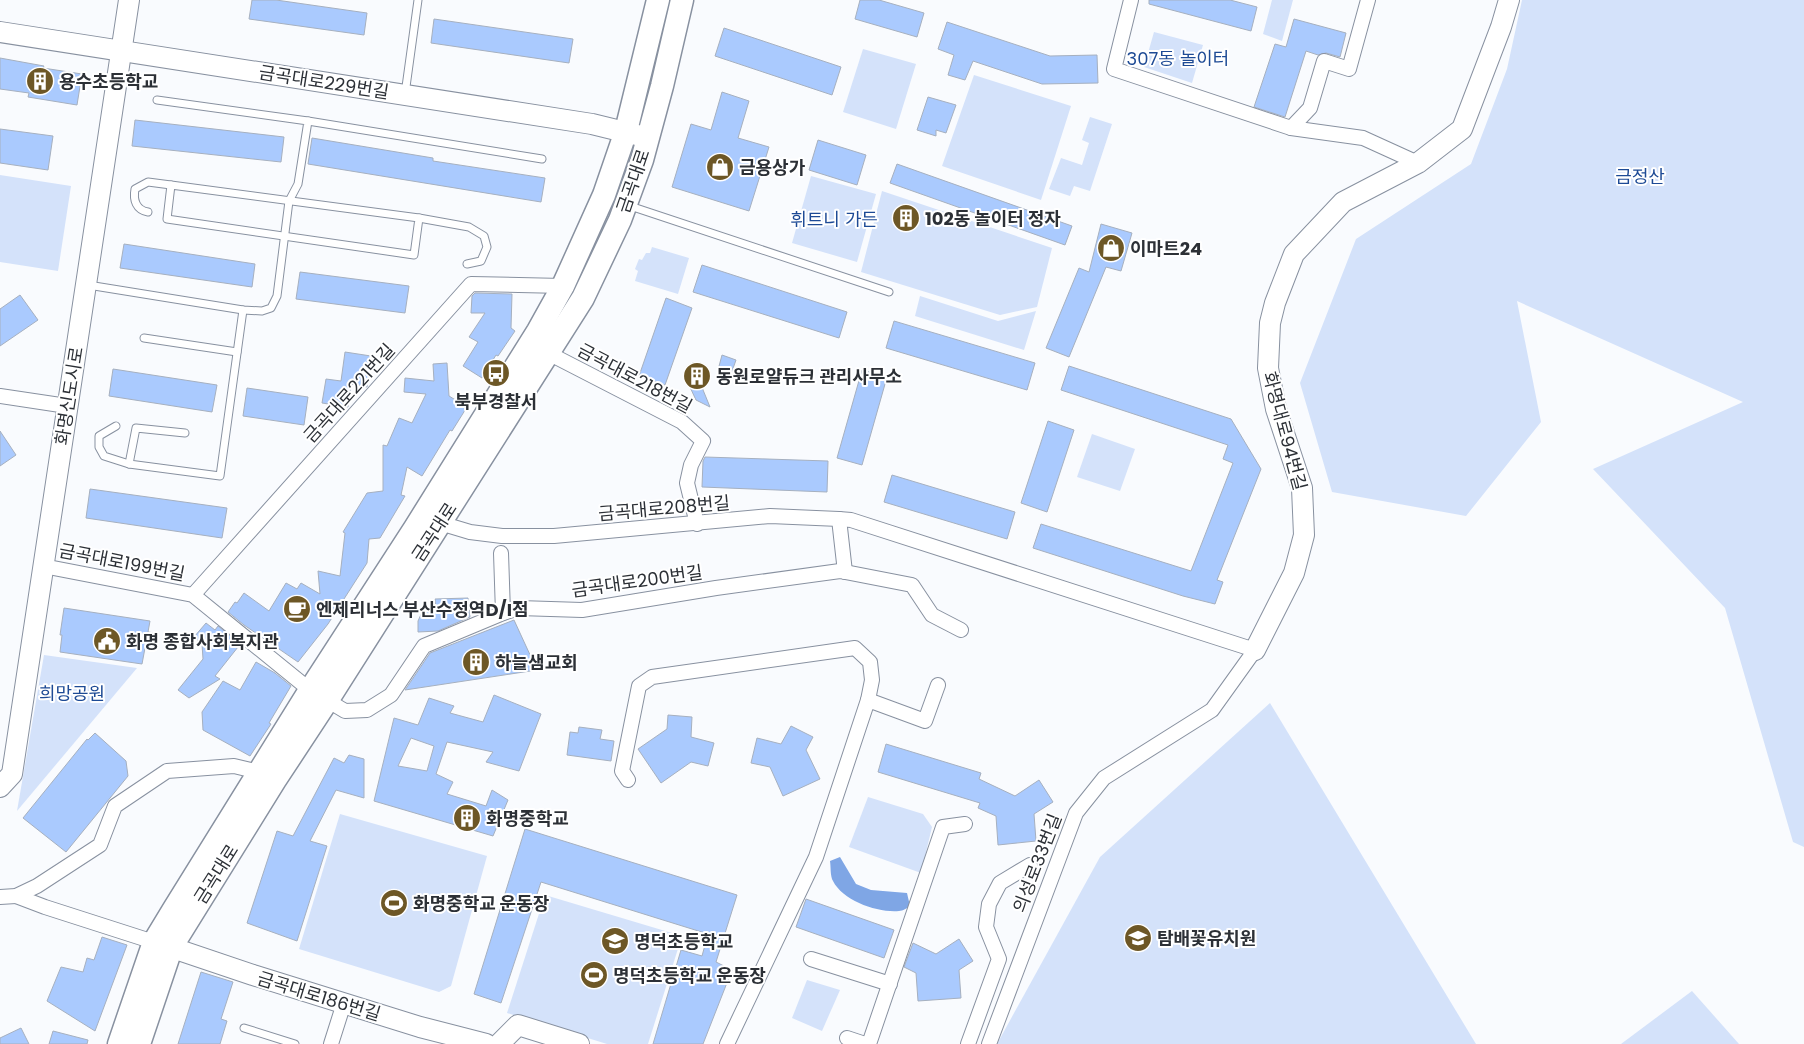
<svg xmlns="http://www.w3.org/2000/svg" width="1804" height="1044" font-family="Poppins,'Noto Sans KR',sans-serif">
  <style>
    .green { fill: #d4e2fa }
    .water { fill: #7fa6e5 }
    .building { fill: #aacafe; stroke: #a6b0bf; fill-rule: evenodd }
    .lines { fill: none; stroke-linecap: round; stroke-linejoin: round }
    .lane-casing { stroke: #8891a0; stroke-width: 9 }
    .street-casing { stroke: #8891a0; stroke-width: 16 }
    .secondary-casing { stroke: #8891a0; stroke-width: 22 }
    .primary-casing { stroke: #8891a0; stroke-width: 25 }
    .lane { stroke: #fff; stroke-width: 7 }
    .street { stroke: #fff; stroke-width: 14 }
    .secondary { stroke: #fff; stroke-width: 20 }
    .primary { stroke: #fff; stroke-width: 22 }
    .labels { text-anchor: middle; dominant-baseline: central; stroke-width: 4; stroke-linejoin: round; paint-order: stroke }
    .park-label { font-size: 18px; fill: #1d4a95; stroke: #fff }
    .poi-label { font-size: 18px; font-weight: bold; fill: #2c3036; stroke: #fff; text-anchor: start }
    .street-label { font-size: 18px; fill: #2c3036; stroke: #fff }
  </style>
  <rect width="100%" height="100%" fill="#f9fbfe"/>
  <!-- green -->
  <g class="green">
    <polygon points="1272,0 1293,0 1282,41 1263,34"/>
    <polygon points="1522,0 1804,0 1804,847 1793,842 1725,608 1593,469 1743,402 1517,301 1541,422 1466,516 1332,492 1300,383 1356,239 1471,164 1507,69"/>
    <polygon points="1154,32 1203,45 1192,83 1144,67"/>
    <polygon points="863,49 916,64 896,129 843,112"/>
    <polygon points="974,75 1071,106 1041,200 942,166"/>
    <polygon points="1090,117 1112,124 1090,191 1074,186 1070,196 1049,189 1061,158 1082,165 1089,143 1082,140"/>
    <polygon points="0,175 71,186 58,271 0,262"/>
    <polygon points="811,176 876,194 857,262 792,243"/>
    <polygon points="882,191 1052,248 1037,307 1000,315 861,272"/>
    <polygon points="652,247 689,258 678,294 635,281 638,271 635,269 639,259 642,260 646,253 650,253"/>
    <polygon points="920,296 998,321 1036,311 1024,350 915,316"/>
    <polygon points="1092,434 1135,449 1120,491 1077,477"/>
    <polygon points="44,655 137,668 17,811"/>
    <polygon points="1270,703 1476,1044 997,1044 1100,857"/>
    <polygon points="868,797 923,814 932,827 921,873 849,847"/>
    <polygon points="340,814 487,856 451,986 439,992 299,949"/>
    <polygon points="545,895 682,936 648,1044 607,1044 507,1013"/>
    <polygon points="807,980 840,990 822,1031 792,1018"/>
    <polygon points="1692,991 1739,1044 1621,1044"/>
  </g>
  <!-- water -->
  <path class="water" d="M840 857 856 884 871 890 907 893 910 906C907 908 903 911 899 911 878 913 843 901 833 881 830 876 831 867 830 861Z"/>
  <!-- building -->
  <g class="building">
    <polygon points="252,0 276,0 367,13 364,35 249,19"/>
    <polygon points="860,0 879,0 924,13 917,37 855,19"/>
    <polygon points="1149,0 1230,0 1257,7 1251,31 1149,4"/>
    <polygon points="434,19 573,39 569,63 431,43"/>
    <polygon points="1294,19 1346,33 1340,57 1326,53 1318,55 1306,51 1285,117 1254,107 1275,44 1286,47"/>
    <polygon points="947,22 1050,56 1097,55 1098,83 1042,84 973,61 965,80 948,75 954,55 938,49"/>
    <polygon points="724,28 841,67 832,95 715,56"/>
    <polygon points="0,58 44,66 43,68 82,74 77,105 28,97 29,93 0,89"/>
    <polygon points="722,92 749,101 738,138 769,147 749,211 672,187 691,124 711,130"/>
    <polygon points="928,97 956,105 946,133 936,130 936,136 917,130"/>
    <polygon points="135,120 284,137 281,162 132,146"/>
    <polygon points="0,129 53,136 48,170 0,163"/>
    <polygon points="312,138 433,158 433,161 545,178 541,202 308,164"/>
    <polygon points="818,140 866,155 857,185 809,170"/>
    <polygon points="897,164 1072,226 1065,245 890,183"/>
    <polygon points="901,211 914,215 912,225 898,221"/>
    <polygon points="1101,224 1132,233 1121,271 1106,267 1069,357 1046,348 1079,268 1089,272"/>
    <polygon points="124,244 255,264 252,287 120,268"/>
    <polygon points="702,265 847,312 839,338 693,292"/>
    <polygon points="300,272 409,286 405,313 296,299"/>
    <polygon points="475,293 512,294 511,328 515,331 498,356 496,355 482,378 463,366 478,342 469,337 485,313 471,313 472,296"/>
    <polygon points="20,295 38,320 0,346 0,309"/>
    <polygon points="666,298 692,308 665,385 639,376"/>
    <polygon points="894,321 1035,363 1027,390 886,348"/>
    <polygon points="345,352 371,356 367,387 351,384 348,407 322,403 326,379 341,381"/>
    <polygon points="722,355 736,360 731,374 718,370"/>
    <polygon points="447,363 449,396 467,407 452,431 450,430 422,476 407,467 401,495 405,496 380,538 369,539 367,563 328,624 298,662 244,625 228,612 235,602 237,603 244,593 269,611 286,583 297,589 301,583 320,594 318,571 340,576 345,533 343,532 367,493 383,491 383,445 387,446 399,418 412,423 426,394 404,392 405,378 434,381 433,364"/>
    <polygon points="692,363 707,367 701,385 710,407 696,400 689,385"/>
    <polygon points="1069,366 1231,419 1261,469 1217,580 1223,582 1215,604 1183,596 1033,548 1041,524 1191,571 1233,463 1223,459 1228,445 1061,390"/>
    <polygon points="113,369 217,385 212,412 109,396"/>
    <polygon points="862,370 887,377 862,465 837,458"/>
    <polygon points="247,388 308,397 304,425 243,416"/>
    <polygon points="1048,421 1074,430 1047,512 1021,503"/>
    <polygon points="0,431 16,455 0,466"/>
    <polygon points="705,457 828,461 827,492 702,487 703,461"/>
    <polygon points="892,475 1015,512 1007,539 884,502"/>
    <polygon points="90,489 227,508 222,538 86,518"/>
    <polygon points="468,598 470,617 438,631 418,632 418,621 423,610 436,608 435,599"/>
    <polygon points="64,608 150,621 148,632 154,633 151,648 145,648 142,664 60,652 62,635 60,635"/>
    <polygon points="514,620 537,670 405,690 430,653"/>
    <polygon points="206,623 215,630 218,626 234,639 232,642 238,647 215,676 220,679 189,698 178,690 203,659 202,644 194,637"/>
    <polygon points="256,662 275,673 291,686 269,723 271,724 250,756 203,730 202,712 223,681 240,690"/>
    <path d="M494 695 541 714 519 771 486 762 493 752 447 742 436 774 453 782 447 794 486 806 492 790 508 800 493 836 374 801 394 718 418 725 429 698 454 706 450 713 483 722ZM411 738 434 746 427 771 398 766Z"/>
    <polygon points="668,715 692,717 691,737 714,743 708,766 691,762 661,783 638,749 667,729"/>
    <polygon points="791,726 813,737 806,750 820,779 783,796 770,767 751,763 757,738 781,744"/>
    <polygon points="579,727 602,730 600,739 614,741 611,761 567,755 570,732 578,733"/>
    <polygon points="95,733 126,761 128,776 66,852 23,818 87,739 88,740"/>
    <polygon points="886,744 981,773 979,779 1015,796 1039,780 1053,802 1034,814 1036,841 998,845 996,816 978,808 980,803 878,772"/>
    <polygon points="349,755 364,759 364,798 336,790 310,841 327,846 297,941 247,923 277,831 293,836 334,758 344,763"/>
    <polygon points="525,829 737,895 716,962 732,970 703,1044 653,1044 681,950 702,956 708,934 541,882 501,1003 474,994"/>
    <polygon points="806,899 894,930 884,958 796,927"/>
    <polygon points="102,937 127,945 95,1031 47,1001 61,967 83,972 87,958 94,960"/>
    <polygon points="959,939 973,961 959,970 961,998 918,1001 916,973 904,967 913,943 936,954"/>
    <polygon points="201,972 233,982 221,1019 227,1021 220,1044 178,1044"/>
    <polygon points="21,1028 29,1044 0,1044 0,1038"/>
    <polygon points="53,1031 88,1040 87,1044 49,1044"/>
  </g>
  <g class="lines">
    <!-- lane casing -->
    <g class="lane-casing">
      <g id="lane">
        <polyline points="405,94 418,0"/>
        <polyline points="308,121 542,159"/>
        <polygon points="171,185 419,218 414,255 167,219"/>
        <polyline points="627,205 889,292"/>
        <path d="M148 212C136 210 133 200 135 189L148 182 171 185"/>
        <polyline points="419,218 469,227 484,236 487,247 481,261 467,264"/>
        <polyline points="88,285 243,310 262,311 271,308 277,296 289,201 298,184 308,121 157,100"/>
        <polyline points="144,338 237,352"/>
        <polyline points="116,426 99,436 99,447 104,456 129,464"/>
        <polyline points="185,433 136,428 129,464 220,476 243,310"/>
        <polyline points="244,1028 295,1044"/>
      </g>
    </g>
    <!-- street casing -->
    <g class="street-casing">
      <g id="street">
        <polyline points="1131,0 1114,69 1291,128 1363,138 1418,163"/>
        <polyline points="1291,128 1310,108 1324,61 1349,69 1368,0"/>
        <polyline points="548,353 682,422 703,441 691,465 687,483 697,524"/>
        <polyline points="0,396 67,406"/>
        <polyline points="839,519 851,520 1255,650 1212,710 1104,778 1076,813 989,1044"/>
        <polyline points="440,523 470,532 502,536 554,536 770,516 839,519 845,572"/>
        <polyline points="501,553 503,613"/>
        <polyline points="43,566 193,595 310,690 345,711 367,710 391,695 424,646 503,613 519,608 582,610 716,588 840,571 912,585 932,615 961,630"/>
        <polyline points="193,595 471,284 563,286"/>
        <polyline points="628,780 622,771 639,686 652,677 855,648 870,662 872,680 868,700"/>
        <polyline points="16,896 45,907 154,942"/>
        <polyline points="0,897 16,896 37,886 100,845 115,806 167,771 234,766 259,772"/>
        <polyline points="811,959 890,984"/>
        <polyline points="847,1038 865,1044"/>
        <polyline points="331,1044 344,1003"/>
        <polyline points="727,1044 816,857 868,700 925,721 938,685"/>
        <polyline points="869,1044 943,827 965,824"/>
        <polyline points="968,1044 999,959 986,927 989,904 1000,883 1030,865"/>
      </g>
    </g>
    <!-- secondary casing -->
    <g class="secondary-casing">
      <g id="secondary">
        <polyline points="0,32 592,124 641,136"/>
        <polyline points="1255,650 1294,573 1304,535 1302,488 1276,409 1268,368 1270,323 1275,303 1294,254 1343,202 1418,163 1462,129 1501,27 1509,0"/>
        <polyline points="0,787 12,774 129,0"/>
        <polyline points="158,943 253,975 420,1027 486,1044"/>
        <polyline points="499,1044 518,1025 579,1044"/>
      </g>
    </g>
    <!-- primary casing -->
    <g class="primary-casing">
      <g id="primary">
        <polyline points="119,1044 154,942 174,909 310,690 415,528 538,331 563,286 604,195 626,131 658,0"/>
        <polyline points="139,1044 172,946 275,780 327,701 583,298 620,220 642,160 662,86 682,0"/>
      </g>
    </g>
    <!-- lane -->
    <use href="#lane" class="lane"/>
    <!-- street -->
    <use href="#street" class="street"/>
    <!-- secondary -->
    <use href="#secondary" class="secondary"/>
    <!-- primary -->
    <use href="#primary" class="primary"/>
  </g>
  <!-- icons -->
  <defs>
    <g id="building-disc" transform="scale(1.4375)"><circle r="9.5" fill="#6d5726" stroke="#fff"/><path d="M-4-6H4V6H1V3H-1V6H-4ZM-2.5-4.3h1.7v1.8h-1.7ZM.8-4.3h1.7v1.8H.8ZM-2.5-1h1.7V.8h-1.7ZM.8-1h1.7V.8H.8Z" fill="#fff"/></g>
    <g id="shop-disc" transform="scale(1.4375)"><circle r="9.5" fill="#6d5726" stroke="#fff"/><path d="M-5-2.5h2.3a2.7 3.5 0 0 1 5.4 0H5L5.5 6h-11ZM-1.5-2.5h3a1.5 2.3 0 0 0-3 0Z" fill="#fff"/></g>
    <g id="bus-disc" transform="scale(1.4375)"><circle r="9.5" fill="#6d5726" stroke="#fff"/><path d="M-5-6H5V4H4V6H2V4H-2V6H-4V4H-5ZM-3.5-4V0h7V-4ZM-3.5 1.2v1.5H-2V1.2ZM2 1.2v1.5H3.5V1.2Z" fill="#fff"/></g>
    <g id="cafe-disc" transform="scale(1.4375)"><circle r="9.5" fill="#6d5726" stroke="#fff"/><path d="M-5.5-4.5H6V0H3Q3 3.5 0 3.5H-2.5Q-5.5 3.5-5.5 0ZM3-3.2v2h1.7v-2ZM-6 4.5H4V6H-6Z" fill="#fff"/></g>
    <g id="civic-disc" transform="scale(1.4375)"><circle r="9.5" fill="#6d5726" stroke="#fff"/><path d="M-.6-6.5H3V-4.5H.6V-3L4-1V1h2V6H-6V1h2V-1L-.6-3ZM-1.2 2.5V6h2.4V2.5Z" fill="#fff"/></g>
    <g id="stadium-disc" transform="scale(1.4375)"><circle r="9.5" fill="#6d5726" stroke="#fff"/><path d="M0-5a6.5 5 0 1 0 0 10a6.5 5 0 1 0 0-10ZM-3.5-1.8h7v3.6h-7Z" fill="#fff"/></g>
    <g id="school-disc" transform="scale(1.4375)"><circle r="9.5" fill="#6d5726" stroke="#fff"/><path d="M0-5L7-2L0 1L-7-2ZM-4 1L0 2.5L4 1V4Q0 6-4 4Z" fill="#fff"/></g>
  </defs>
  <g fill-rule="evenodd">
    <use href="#building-disc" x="40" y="81"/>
    <use href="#shop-disc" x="720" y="167"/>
    <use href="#building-disc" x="906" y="218"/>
    <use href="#shop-disc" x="1111" y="248"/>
    <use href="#bus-disc" x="496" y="373"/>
    <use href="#building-disc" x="697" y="376"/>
    <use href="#cafe-disc" x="297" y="609"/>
    <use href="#civic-disc" x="107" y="641"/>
    <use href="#building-disc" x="476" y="662"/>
    <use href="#building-disc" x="467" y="818"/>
    <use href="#stadium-disc" x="394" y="903"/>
    <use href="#school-disc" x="1138" y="938"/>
    <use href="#school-disc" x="615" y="941"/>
    <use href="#stadium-disc" x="594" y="975"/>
  </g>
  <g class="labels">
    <!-- park labels -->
    <g class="park-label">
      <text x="1178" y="58">307동 놀이터</text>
      <text x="1640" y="176">금정산</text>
      <text x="834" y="219">휘트니 가든</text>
      <text x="72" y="693">희망공원</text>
    </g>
    <!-- poi labels -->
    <g class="poi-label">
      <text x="59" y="81">용수초등학교</text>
      <text x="739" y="167">금용상가</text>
      <text x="925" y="218">102동 놀이터 정자</text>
      <text x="1130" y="248">이마트24</text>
      <text x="716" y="376">동원로얄듀크 관리사무소</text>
      <text x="496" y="401" text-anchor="middle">북부경찰서</text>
      <text x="316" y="609">엔제리너스 부산수정역D/I점</text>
      <text x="126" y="641">화명 종합사회복지관</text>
      <text x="495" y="662">하늘샘교회</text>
      <text x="486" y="818">화명중학교</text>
      <text x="413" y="903">화명중학교 운동장</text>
      <text x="1157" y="938">탐배꽃유치원</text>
      <text x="634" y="941">명덕초등학교</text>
      <text x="613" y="975">명덕초등학교 운동장</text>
    </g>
    <!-- street labels -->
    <g class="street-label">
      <text transform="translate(324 82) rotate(9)">금곡대로229번길</text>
      <text transform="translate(633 181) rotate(-71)">금곡대로</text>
      <text transform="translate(635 378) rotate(28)">금곡대로218번길</text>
      <text transform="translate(349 393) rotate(-48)">금곡대로221번길</text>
      <text transform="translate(69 396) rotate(-81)">화명신도시로</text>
      <text transform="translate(1285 431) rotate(75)">화명대로94번길</text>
      <text transform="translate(664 508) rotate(-5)">금곡대로208번길</text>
      <text transform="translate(434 532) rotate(-57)">금곡대로</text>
      <text transform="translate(122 562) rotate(11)">금곡대로199번길</text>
      <text transform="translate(637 581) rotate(-8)">금곡대로200번길</text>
      <text transform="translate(1037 863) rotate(-69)">의성로33번길</text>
      <text transform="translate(216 874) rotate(-58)">금곡대로</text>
      <text transform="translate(319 996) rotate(17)">금곡대로186번길</text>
    </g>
  </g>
</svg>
